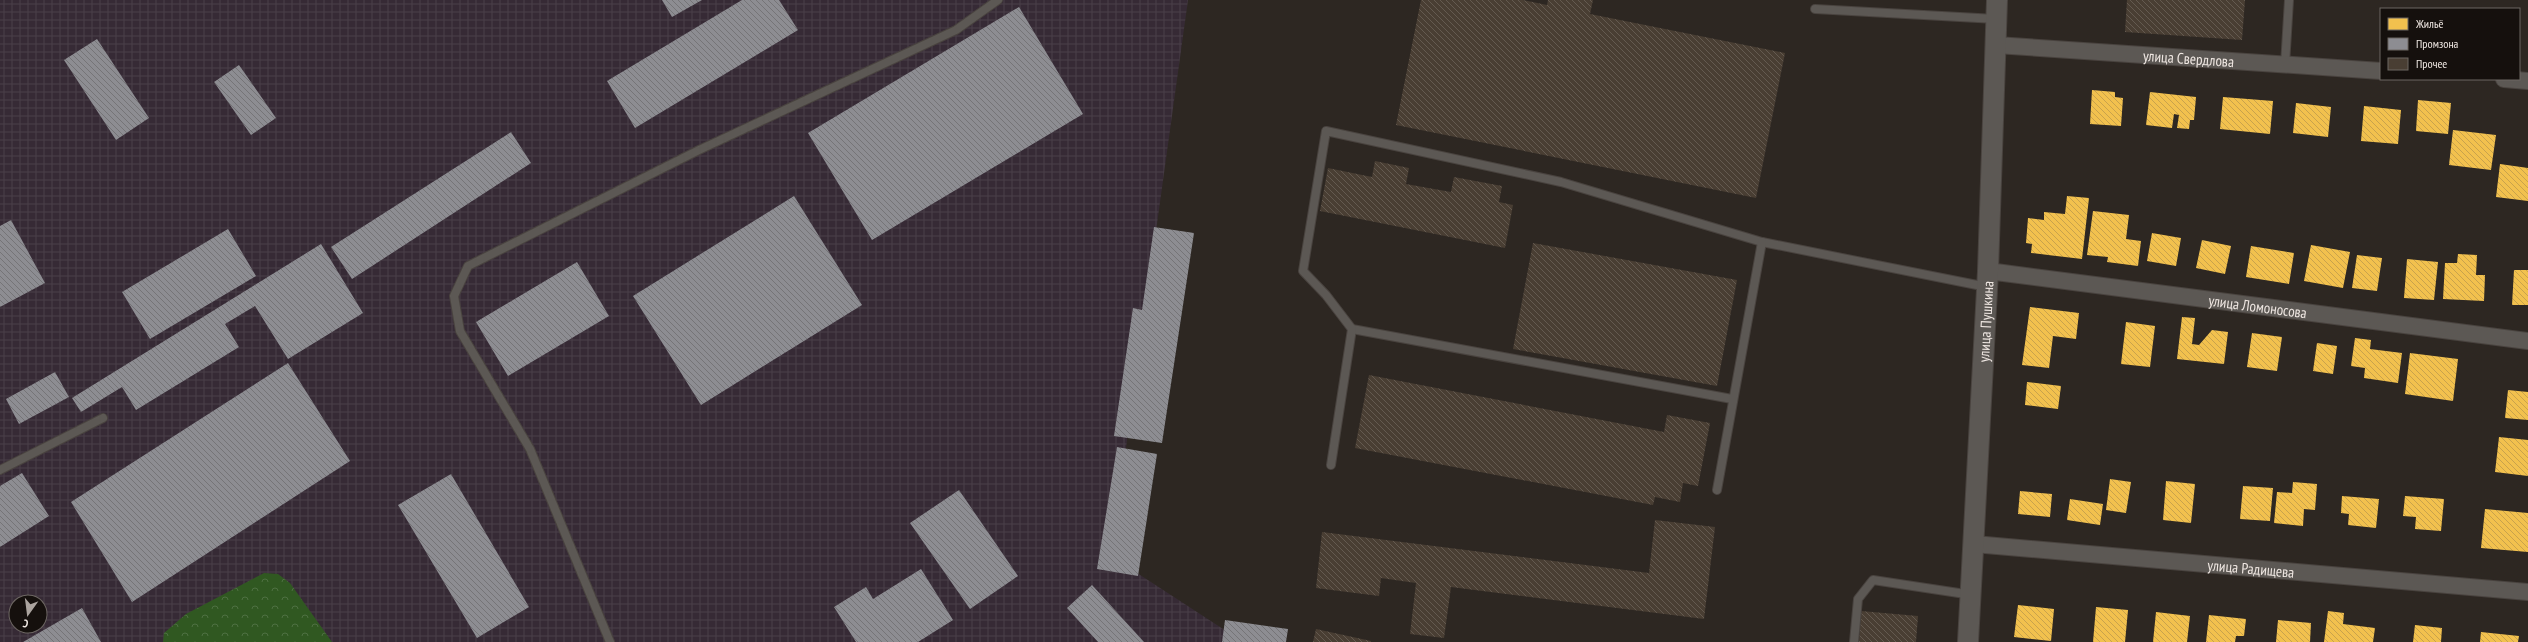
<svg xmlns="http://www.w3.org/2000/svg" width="2528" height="642" font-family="'PT Sans Narrow',sans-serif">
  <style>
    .industrial { fill: url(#industrial-grid); fill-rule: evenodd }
    .forest { fill: url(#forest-crowns) }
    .homes { fill: url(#homes-back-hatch) }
    .industry { fill: url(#industry-back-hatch) }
    .building { fill: url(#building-back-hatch) }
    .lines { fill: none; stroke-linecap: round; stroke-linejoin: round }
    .service-casing { stroke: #49433f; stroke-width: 10 }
    .minor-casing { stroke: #49433f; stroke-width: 18 }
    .tertiary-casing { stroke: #49433f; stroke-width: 22 }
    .service { stroke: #5c5854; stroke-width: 8 }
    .minor { stroke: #5c5854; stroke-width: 16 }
    .tertiary { stroke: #5c5854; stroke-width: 20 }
    .labels { text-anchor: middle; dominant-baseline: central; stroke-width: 4; stroke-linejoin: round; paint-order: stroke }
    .street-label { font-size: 15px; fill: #efe7e2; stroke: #15100d }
  </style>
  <defs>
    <pattern id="industrial-grid" width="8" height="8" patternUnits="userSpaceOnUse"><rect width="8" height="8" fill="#362a35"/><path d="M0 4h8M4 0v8" fill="none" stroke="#4a3f48"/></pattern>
    <pattern id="forest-crowns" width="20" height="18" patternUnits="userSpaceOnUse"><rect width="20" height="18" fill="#305821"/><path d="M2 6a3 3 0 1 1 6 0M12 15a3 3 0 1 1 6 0" fill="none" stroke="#4e7041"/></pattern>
    <pattern id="homes-back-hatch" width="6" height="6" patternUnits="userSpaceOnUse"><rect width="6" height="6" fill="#f2c14e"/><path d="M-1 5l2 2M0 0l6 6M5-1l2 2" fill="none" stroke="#c8a24c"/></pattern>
    <pattern id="industry-back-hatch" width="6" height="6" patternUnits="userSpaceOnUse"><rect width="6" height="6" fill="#8d8d92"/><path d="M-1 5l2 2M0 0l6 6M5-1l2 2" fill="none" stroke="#757477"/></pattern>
    <pattern id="building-back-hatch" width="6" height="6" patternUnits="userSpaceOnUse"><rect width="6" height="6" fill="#493e33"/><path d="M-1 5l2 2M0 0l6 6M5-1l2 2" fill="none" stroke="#645a50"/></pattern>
  </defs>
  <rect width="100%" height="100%" fill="#2d2722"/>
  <!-- industrial -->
  <path class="industrial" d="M0 0H1188L1111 556 1243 642H0ZM16 602H40V626H16Z"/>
  <!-- forest -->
  <polygon class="forest" points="264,573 278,574 290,583 332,642 163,642 164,633 186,614"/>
  <!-- homes -->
  <g class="homes">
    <polygon points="2092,90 2115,92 2115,97 2123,98 2121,126 2090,124"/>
    <polygon points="2150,92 2196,97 2194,120 2190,120 2189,129 2177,128 2179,115 2174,114 2172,128 2146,125"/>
    <polygon points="2223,97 2273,101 2270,134 2220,129"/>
    <polygon points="2418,100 2451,103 2448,134 2416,131"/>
    <polygon points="2296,103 2331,107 2328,137 2293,133"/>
    <polygon points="2364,106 2401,110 2398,144 2361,141"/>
    <polygon points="2453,130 2496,135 2491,170 2449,165"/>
    <polygon points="2500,164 2528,168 2528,201 2496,197"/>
    <polygon points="2067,196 2089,198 2082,259 2031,253 2032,244 2026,243 2028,218 2044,220 2044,212 2065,214"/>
    <polygon points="2093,211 2129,215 2126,239 2141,241 2138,266 2107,262 2108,257 2087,255"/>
    <polygon points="2152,233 2181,238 2176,266 2147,261"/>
    <polygon points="2202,240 2231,246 2225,274 2196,268"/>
    <polygon points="2311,245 2350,252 2343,288 2304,281"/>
    <polygon points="2251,246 2294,253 2289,284 2246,277"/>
    <polygon points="2458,254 2477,255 2476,275 2485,275 2484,301 2443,299 2445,263 2457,263"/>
    <polygon points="2357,255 2382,258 2377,291 2352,288"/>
    <polygon points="2407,259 2438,262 2434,300 2404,298"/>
    <polygon points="2514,270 2528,270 2528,305 2512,305"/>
    <polygon points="2030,307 2079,313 2076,339 2053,336 2049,368 2022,365"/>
    <polygon points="2182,317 2195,318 2192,344 2199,345 2212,330 2228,332 2224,364 2177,359"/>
    <polygon points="2126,322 2155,326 2150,367 2121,364"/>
    <polygon points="2252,333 2282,337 2277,371 2247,367"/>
    <polygon points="2355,338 2371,340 2370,349 2402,353 2398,383 2364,378 2365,368 2351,366"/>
    <polygon points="2317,343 2337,346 2333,374 2313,371"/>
    <polygon points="2410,353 2458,359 2453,401 2405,394"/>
    <polygon points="2027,382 2061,386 2058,409 2025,405"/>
    <polygon points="2508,390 2528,392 2528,420 2505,418"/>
    <polygon points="2499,437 2528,440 2528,476 2495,472"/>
    <polygon points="2110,479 2131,482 2126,513 2106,510"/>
    <polygon points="2166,481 2195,484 2191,523 2163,520"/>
    <polygon points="2293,482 2317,484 2315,510 2304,509 2303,526 2274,523 2277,492 2292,493"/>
    <polygon points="2243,486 2273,488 2270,521 2240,519"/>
    <polygon points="2020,491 2052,494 2050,517 2018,514"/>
    <polygon points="2342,496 2379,499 2376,528 2348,525 2349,514 2341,513"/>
    <polygon points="2405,496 2444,499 2441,531 2415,529 2416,517 2403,516"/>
    <polygon points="2070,499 2103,504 2100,525 2067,520"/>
    <polygon points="2485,509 2528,513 2528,552 2481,548"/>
    <polygon points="2018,605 2054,609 2051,641 2014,637"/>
    <polygon points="2096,607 2128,610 2125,642 2093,642"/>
    <polygon points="2328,611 2344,613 2343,624 2375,628 2373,642 2324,642"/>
    <polygon points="2156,612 2190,616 2187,642 2153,642"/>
    <polygon points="2209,615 2246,619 2244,636 2236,636 2235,642 2206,642"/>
    <polygon points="2278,620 2311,623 2310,642 2276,642"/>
    <polygon points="2415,625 2442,628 2441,642 2413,642"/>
    <polygon points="2481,632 2519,636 2518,642 2480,642"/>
  </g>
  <!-- industry -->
  <g class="industry">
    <polygon points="662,0 702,0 672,17"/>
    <polygon points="742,0 779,0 798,30 635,128 607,81"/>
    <polygon points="1019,7 1083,114 872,240 808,133"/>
    <polygon points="97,39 149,118 116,140 64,60"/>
    <polygon points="239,65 276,118 251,135 214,82"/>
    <polygon points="511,132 531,163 352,279 331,247"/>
    <polygon points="794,196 862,305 701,405 633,296"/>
    <polygon points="11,220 45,283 0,307 0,226"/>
    <polygon points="1154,227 1194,233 1162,443 1114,436 1133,308 1142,310"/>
    <polygon points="228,229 256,276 150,339 122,292"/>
    <polygon points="321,244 363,313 288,359 255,306 225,324 239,347 136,410 122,387 81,412 72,398"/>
    <polygon points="577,262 609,316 508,376 476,322"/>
    <polygon points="288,363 350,461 132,602 71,502"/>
    <polygon points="55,372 69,397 19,424 6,399"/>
    <polygon points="1117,447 1157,454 1138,576 1097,569"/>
    <polygon points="22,473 49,516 0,547 0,486"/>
    <polygon points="451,474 529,607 477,638 398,505"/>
    <polygon points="959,490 1018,576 970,609 910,523"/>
    <polygon points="921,569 953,620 918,642 856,642 834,607 866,587 873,599"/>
    <polygon points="1092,585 1144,642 1098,642 1067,608"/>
    <polygon points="82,608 101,642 23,642"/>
    <polygon points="1225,620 1288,629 1286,642 1222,642"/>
  </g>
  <!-- building -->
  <g class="building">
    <polygon points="1421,0 1523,0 1547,5 1548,0 1593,0 1590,14 1785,53 1756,198 1396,125"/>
    <polygon points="2127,0 2245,0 2242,40 2125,32"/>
    <polygon points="1375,161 1409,168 1406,184 1451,192 1454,177 1502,186 1499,202 1513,205 1505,248 1320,211 1328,168 1372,177"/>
    <polygon points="1533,243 1737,280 1717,386 1513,349"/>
    <polygon points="1369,375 1664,432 1667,415 1710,423 1698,486 1683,483 1680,502 1655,497 1653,505 1355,448"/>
    <polygon points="1655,520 1715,527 1704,619 1451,587 1444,638 1410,634 1416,583 1381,578 1379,596 1316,588 1322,532 1649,573"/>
    <polygon points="1861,611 1918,616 1916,642 1859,642"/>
    <polygon points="1316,629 1371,641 1371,642 1313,642"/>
  </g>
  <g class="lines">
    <!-- service casing -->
    <g class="service-casing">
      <g id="service">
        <polyline points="1815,9 1996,19"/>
        <polyline points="2285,65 2289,0"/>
        <polyline points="1352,329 1732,399"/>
        <polyline points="1331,465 1352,329 1326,295 1303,271 1326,131 1561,182 1762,242 1987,287"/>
        <polyline points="0,470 103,418"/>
        <polyline points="1717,490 1762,242"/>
        <polyline points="610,642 530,449 460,331 454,296 468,266 699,150 956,30 998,0"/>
        <polyline points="1854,642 1858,599 1873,580 1972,595"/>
      </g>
    </g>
    <!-- minor casing -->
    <g class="minor-casing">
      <g id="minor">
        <path id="s1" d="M1996 45 2381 71"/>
        <polyline points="2504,79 2528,81"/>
        <path id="s2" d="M1988 271 2528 341"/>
        <path id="s3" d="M1974 544 2528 592"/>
      </g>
    </g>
    <!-- tertiary casing -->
    <g class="tertiary-casing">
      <g id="tertiary">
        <path id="s4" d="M1968 642 1988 271 1997 0"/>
      </g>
    </g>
    <!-- service -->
    <use href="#service" class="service"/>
    <!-- minor -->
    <use href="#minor" class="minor"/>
    <!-- tertiary -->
    <use href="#tertiary" class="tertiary"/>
  </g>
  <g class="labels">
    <!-- street labels -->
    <g class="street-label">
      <text stroke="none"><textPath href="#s1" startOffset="193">улица Свердлова</textPath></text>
      <text stroke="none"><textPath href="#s2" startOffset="272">улица Ломоносова</textPath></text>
      <text stroke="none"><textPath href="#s4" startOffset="321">улица Пушкина</textPath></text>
      <text stroke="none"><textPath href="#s3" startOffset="278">улица Радищева</textPath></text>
    </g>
  </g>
  <!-- legend -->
  <rect x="2380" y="8" width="140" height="72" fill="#15100d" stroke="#6c6662"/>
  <rect x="2388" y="18" width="20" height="12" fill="#f2c14e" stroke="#6c6662"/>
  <text x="2416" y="28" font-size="12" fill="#efe7e2">Жильё</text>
  <rect x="2388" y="38" width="20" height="12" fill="#8d8d92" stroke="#6c6662"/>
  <text x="2416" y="48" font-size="12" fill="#efe7e2">Промзона</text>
  <rect x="2388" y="58" width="20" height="12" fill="#493e33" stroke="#6c6662"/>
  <text x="2416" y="68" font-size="12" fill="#efe7e2">Прочее</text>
  <!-- north arrow -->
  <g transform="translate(28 614) rotate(194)"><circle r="19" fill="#15100d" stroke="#6c6662"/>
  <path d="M0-3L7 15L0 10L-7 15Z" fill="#aba49f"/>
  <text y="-6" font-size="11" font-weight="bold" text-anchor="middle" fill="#efe7e2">С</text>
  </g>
</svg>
